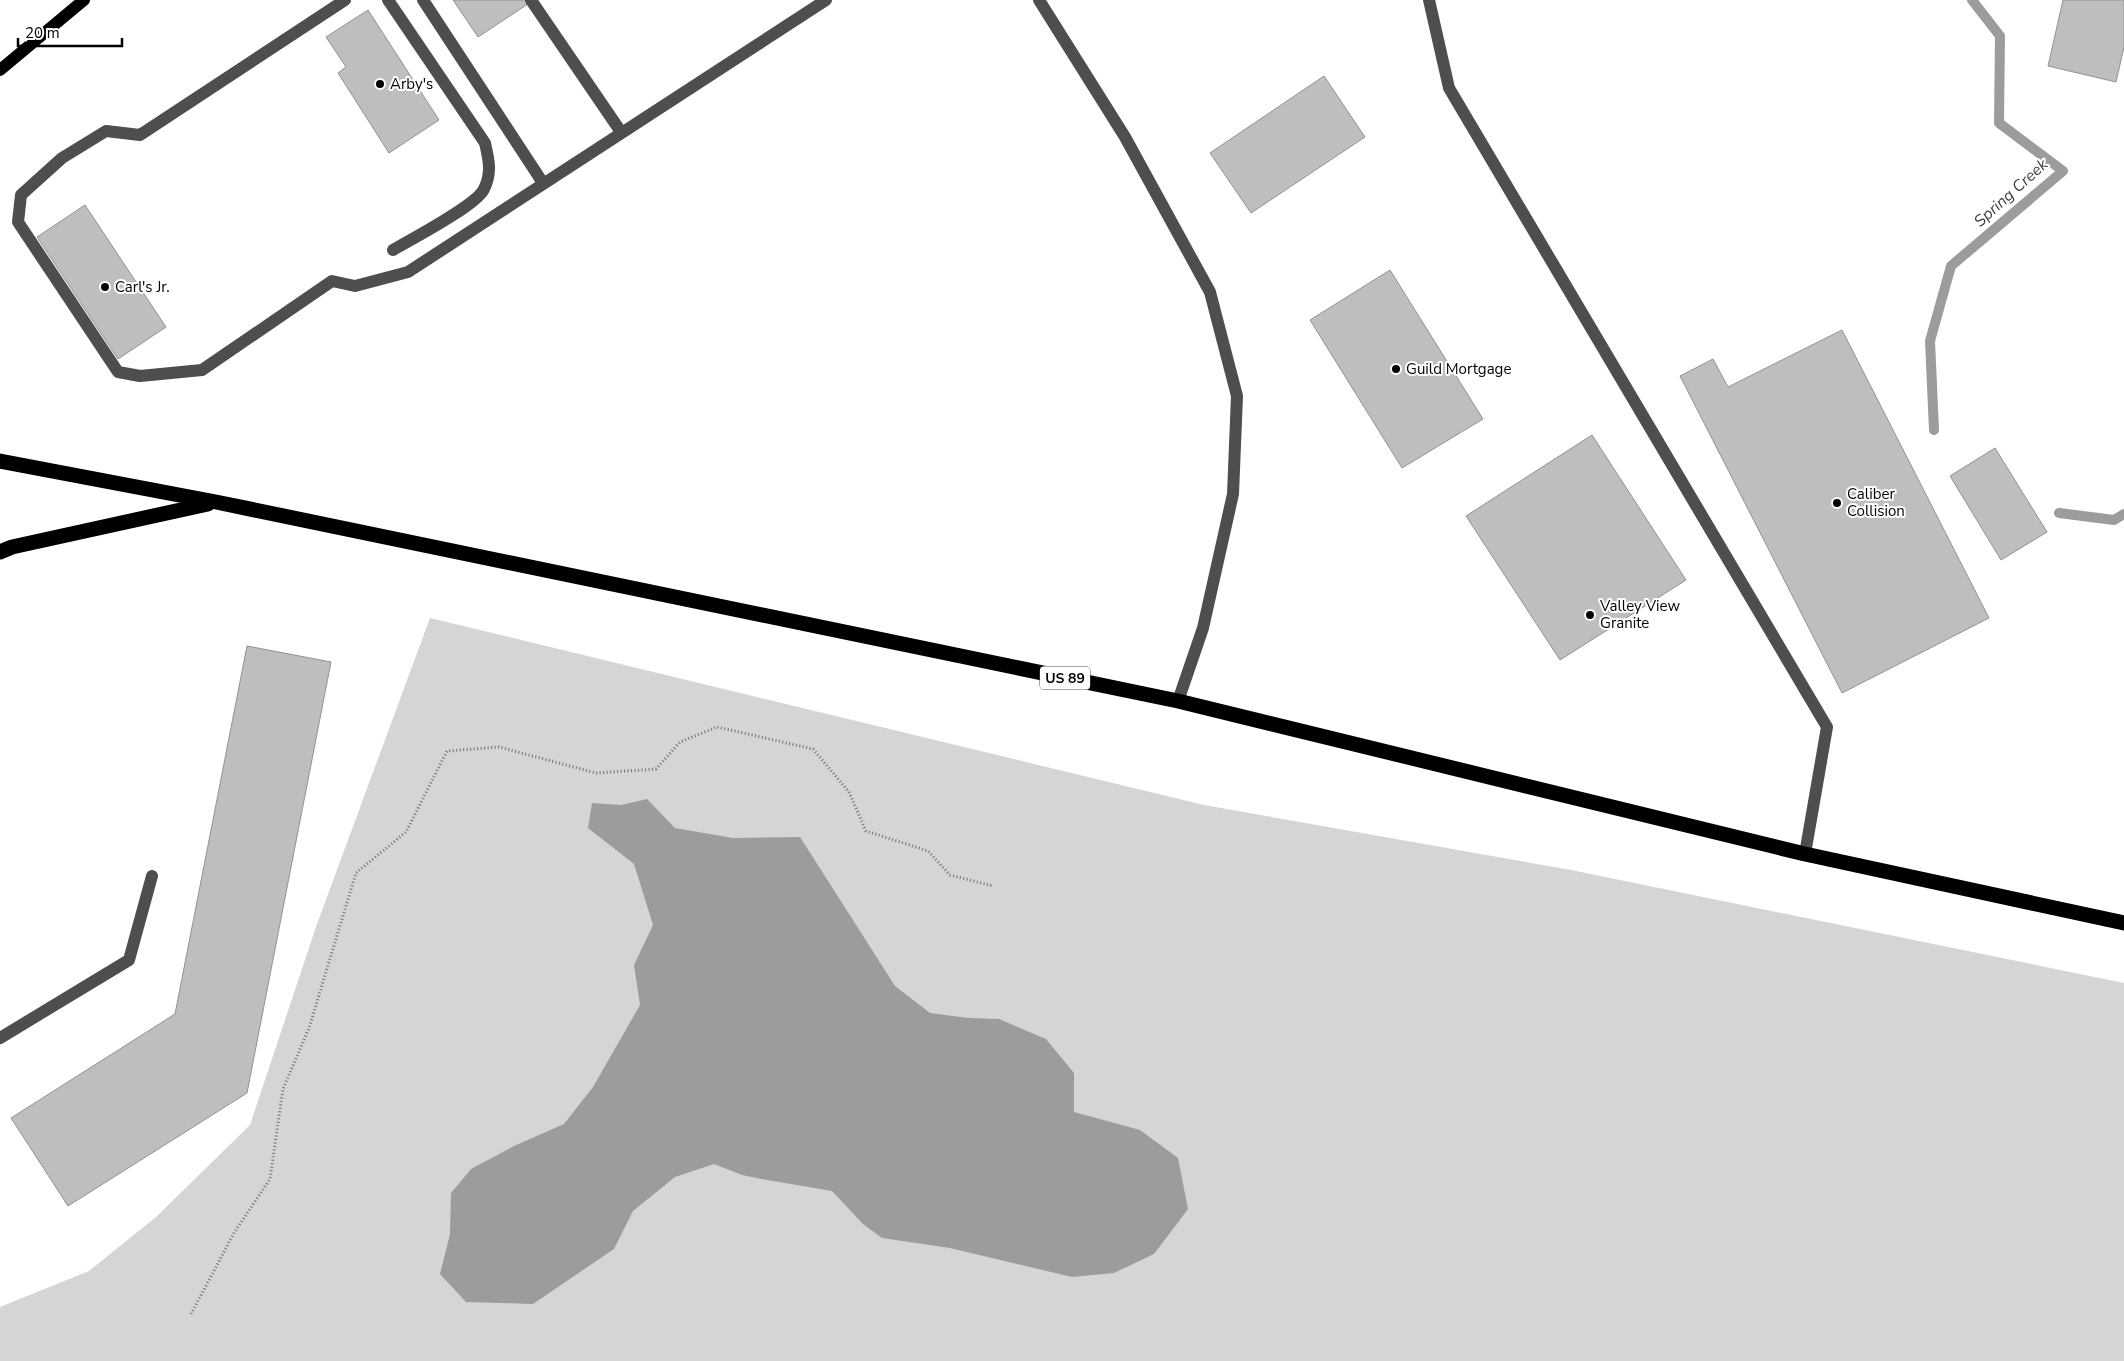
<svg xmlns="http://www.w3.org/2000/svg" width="2124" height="1361" font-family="'Nunito Sans',sans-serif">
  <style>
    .green { fill: #d5d5d5 }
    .water { fill: #9c9c9c }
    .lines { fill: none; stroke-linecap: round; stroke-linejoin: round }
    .stream { stroke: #9c9c9c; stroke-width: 10 }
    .building { fill: #bebebe; stroke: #929292 }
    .path { stroke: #707070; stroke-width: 3; stroke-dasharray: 1 2.5; stroke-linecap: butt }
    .minor { stroke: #4e4e4e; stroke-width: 12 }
    .major { stroke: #000; stroke-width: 12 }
    .highway { stroke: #000; stroke-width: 15 }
    .poi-dot { fill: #000; stroke: #fff; stroke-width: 2 }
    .labels { text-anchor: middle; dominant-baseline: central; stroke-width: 4; stroke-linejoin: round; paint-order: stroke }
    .shield { fill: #fff; stroke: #4c4c4c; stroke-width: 1 }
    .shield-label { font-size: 14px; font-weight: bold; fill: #000 }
    .poi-label { font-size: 15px; fill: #000; stroke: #fff; text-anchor: start }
    .water-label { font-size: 16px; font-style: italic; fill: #3d3d3d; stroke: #fff }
  </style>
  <rect width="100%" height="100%" fill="#fff"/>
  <!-- green -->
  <polygon class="green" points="430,618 1204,805 1571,870 2124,983 2124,1361 0,1361 0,1307 89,1271 156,1217 250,1125 317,924"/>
  <!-- water -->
  <polygon class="water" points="647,799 675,828 733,838 800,837 895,986 930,1013 968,1018 999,1019 1046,1039 1074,1073 1074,1112 1140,1130 1178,1158 1188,1209 1154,1254 1114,1273 1072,1277 950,1248 882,1238 863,1224 832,1191 767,1180 742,1175 714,1164 675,1177 633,1211 614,1249 533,1304 466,1302 440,1274 450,1234 451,1193 471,1169 514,1146 564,1124 593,1087 640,1005 634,965 653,925 634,864 588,828 592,803 621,805"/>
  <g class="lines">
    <!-- stream -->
    <g class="stream">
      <polyline points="1934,430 1930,341 1951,266 2063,171 1999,123 2000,36 1972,0"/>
      <polyline points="2059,513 2114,520 2124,514"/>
    </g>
  </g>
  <!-- building -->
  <g class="building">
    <polygon points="453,0 534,0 478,37"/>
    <polygon points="2063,0 2124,0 2124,47 2116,82 2048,66"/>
    <polygon points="368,10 439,120 389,153 338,73 346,67 326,37"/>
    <polygon points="1324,76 1365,137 1251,213 1210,153"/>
    <polygon points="85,205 166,327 118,359 37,237"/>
    <polygon points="1390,270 1483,419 1402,468 1310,320"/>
    <polygon points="1842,330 1989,618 1842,693 1680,376 1713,359 1728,387"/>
    <polygon points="1592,435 1686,580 1560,660 1466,516"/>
    <polygon points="1995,448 2047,532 2001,560 1950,476"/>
    <polygon points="247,646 331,662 247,1093 68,1206 11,1118 175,1014"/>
  </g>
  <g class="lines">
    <!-- path -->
    <polyline class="path" points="191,1314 234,1233 270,1179 283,1089 309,1028 356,873 406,832 447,751 499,747 596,773 656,769 680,742 717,727 813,749 849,792 866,831 928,851 950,875 993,886"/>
    <!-- minor -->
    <g class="minor">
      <polyline points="345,0 140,135 106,131 62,158 21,195 18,222 118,372 140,376 202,370 332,281 355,286 408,272 826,0"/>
      <path d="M388 0 485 143C489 160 492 173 484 189 477 205 412 239 393 250"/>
      <polyline points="423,0 543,183"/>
      <polyline points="531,0 621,132"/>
      <polyline points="1039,0 1125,137 1210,292 1237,396 1233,494 1203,628 1178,701"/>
      <polyline points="1429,0 1449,88 1827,727 1805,854"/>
      <polyline points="0,1038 129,960 152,876"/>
    </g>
    <!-- major -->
    <polyline class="major" points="0,70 84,0"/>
    <!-- highway -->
    <g class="highway">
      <polyline points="0,461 216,502 1178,701 1805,854 2124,923"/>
      <polyline points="0,552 12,547 208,504"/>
    </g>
  </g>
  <!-- markers -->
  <g class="poi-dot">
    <circle cx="380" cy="84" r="5"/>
    <circle cx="105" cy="287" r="5"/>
    <circle cx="1396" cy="369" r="5"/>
    <circle cx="1837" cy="503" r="5"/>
    <circle cx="1590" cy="615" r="5"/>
  </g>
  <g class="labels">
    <!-- shield labels -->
    <rect class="shield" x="1040" y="666.5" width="50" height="23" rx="4"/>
    <g class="shield-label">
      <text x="1065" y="678">US 89</text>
    </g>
    <!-- poi labels -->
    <g class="poi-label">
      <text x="390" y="84">Arby's</text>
      <text x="115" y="287">Carl's Jr.</text>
      <text x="1406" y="369">Guild Mortgage</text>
      <text x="1847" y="494">Caliber<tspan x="1847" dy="17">Collision</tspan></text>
      <text x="1600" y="606">Valley View<tspan x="1600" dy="17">Granite</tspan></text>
    </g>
    <!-- water labels -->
    <g class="water-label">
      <text transform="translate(2011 193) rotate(-42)">Spring Creek</text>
    </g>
  </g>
  <!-- scale -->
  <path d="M18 38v8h104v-8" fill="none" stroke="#000000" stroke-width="2.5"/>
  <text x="25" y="38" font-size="15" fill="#000000" stroke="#ffffff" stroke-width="4" paint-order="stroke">20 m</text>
</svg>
